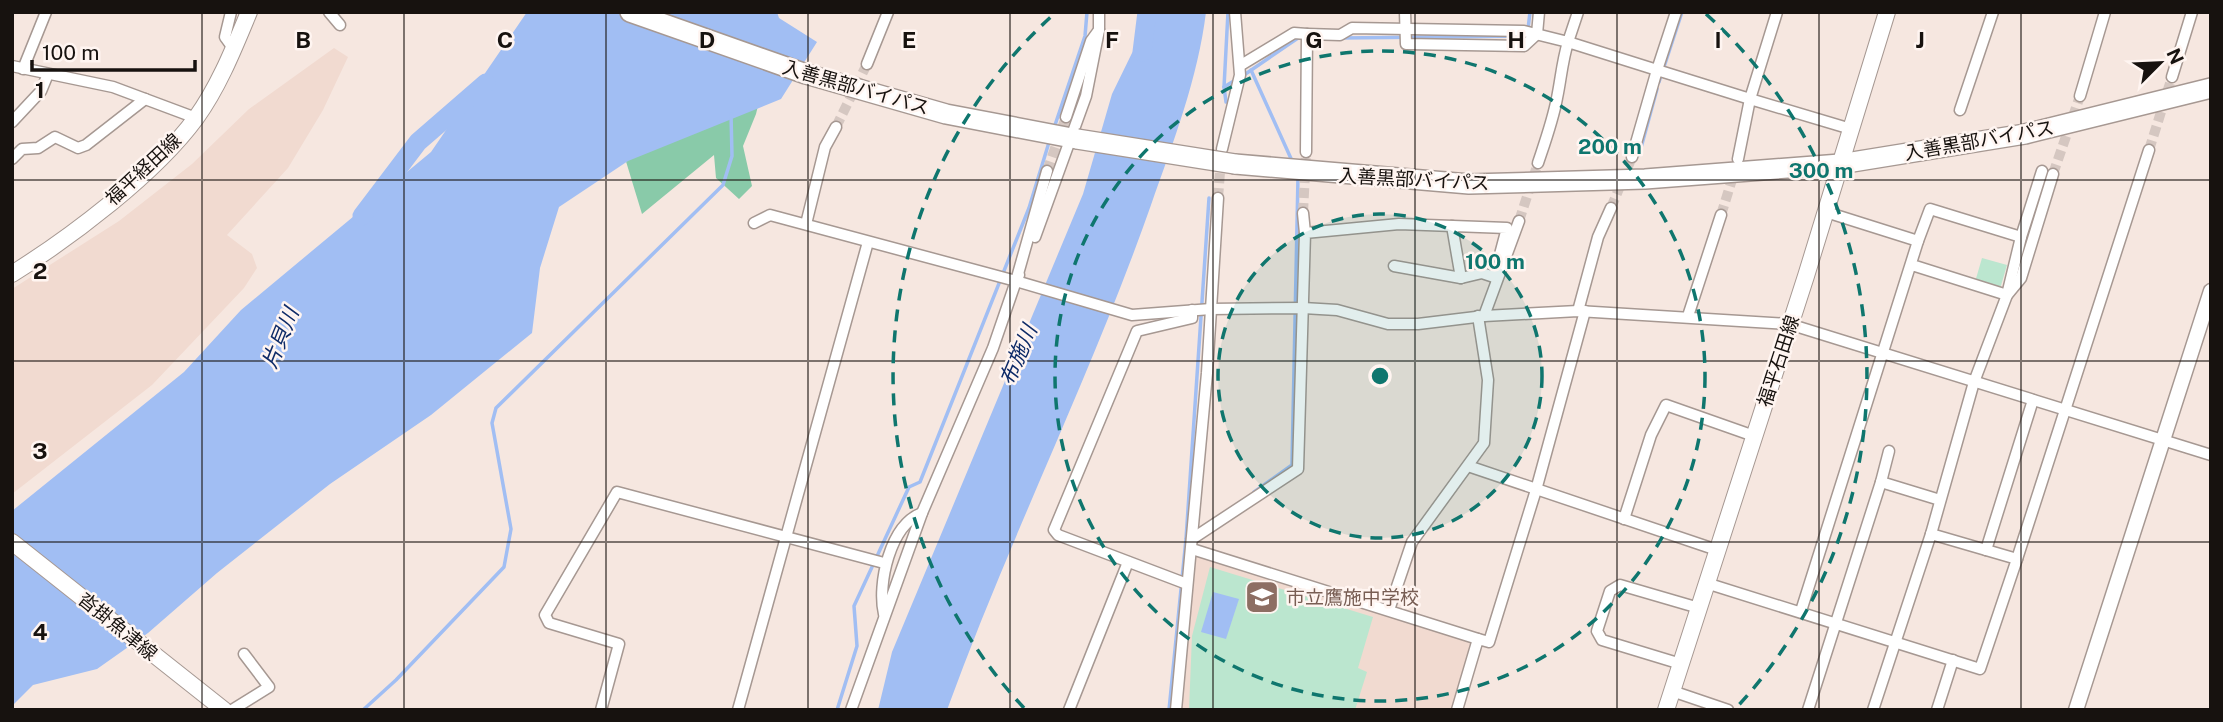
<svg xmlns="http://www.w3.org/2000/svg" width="2223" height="722" font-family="'Public Sans','Noto Sans JP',sans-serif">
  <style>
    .built { fill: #f1dad0 }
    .green { fill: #bbe6cf }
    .forest { fill: #89caa9 }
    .water { fill: #a1bef3 }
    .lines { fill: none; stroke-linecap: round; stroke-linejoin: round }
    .stream { stroke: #a1bef3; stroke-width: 3.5 }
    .river { stroke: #a1bef3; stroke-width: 19 }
    .minor-tunnel { stroke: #d5c7c1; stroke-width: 10; stroke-dasharray: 10 5; stroke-linecap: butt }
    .minor-casing { stroke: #a69892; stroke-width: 13 }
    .tertiary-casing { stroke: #a69892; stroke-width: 17 }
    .secondary-casing { stroke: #a69892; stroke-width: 18 }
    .trunk-casing { stroke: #a69892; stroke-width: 22 }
    .minor { stroke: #fff; stroke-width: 10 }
    .tertiary { stroke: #fff; stroke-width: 14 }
    .secondary { stroke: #fff; stroke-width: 16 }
    .trunk { stroke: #fff; stroke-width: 19 }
    .trunk-bridge-casing { stroke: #a69892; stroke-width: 22; stroke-linecap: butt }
    .trunk-bridge { stroke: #fff; stroke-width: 19 }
    .grid { fill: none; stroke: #17120f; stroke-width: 2; stroke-opacity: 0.55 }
    .ring { fill: none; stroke: #0f766e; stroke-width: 3.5; stroke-dasharray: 12 9 }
    .labels { text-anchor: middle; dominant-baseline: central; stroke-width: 5; stroke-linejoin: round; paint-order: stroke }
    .street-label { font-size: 19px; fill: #17120f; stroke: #fff5f1 }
    .education-label { font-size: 19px; fill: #785e54; stroke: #fff5f1; text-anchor: start }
    .water-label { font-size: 21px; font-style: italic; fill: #0e2b68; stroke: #fff5f1 }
    .grid-label { font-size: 23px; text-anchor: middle; font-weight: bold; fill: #17120f; stroke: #fff5f1; stroke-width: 5; stroke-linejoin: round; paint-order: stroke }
    .centre { fill: #0f766e; stroke: #fff5f1; stroke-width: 3.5 }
    .ring-label { font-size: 21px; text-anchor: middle; font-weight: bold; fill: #0f766e; stroke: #fff5f1; stroke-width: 5; stroke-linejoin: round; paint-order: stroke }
  </style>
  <rect width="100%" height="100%" fill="#f6e7e0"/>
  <!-- built -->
  <g class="built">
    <polygon points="334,48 348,57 323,110 288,168 227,235 252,254 257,268 244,288 152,385 12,494 12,289 119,221 192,164 249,109"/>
    <polygon points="1195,555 1472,640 1451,710 1180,710"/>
  </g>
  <!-- green -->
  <g class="green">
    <polygon points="1982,258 2007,265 2000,289 1975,282"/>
    <polygon points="1210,567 1373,617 1358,668 1367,672 1355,710 1189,710 1192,636"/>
  </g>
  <!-- forest -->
  <polygon class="forest" points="766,72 756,114 743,146 752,186 739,199 716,178 714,155 642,214 621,145"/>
  <!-- water -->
  <g class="water">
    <polygon points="527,12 777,12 779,18 817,42 781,99 628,161 559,207 540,268 532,333 431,415 330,484 217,573 148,633 97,669 33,685 12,706 12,511 184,372 241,310 431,152"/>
    <path d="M1152 12H1206C1198 78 1173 143 1151 205 1091 376 1009 539 947 710H878L892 652 1083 194 1112 94Z"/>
    <polygon points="1213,592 1239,599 1226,639 1201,632"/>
  </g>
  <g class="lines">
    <!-- stream -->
    <g class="stream">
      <polyline points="1528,29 1530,12"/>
      <polyline points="1341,38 1527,36"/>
      <polyline points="1251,70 1293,163"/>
      <polyline points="1244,75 1298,38"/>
      <polyline points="1659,82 1682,12"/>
      <polyline points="1224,87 1237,79"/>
      <polyline points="1226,102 1224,87 1228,12"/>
      <polyline points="1054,128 1085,36 1087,12"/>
      <polyline points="1639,155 1657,89"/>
      <polyline points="1254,492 1292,465 1298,177"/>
      <polyline points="363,710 396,680 504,567 511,529 492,423 496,408 723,185 732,156 731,114"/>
      <polyline points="837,710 857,646 854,606 909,487 920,482 1029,208 1050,139"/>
      <polyline points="1169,710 1186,539 1209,198"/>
    </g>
    <!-- river -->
    <g class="river">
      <polyline points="1142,52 1147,12"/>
      <polyline points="362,216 418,142 486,83"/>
    </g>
    <!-- minor-tunnel -->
    <g class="minor-tunnel">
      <polyline points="836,127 867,64"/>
      <polyline points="2149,150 2172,77"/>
      <polyline points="1047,171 1066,117"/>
      <polyline points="2053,174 2080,96"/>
      <polyline points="1218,198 1221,159"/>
      <polyline points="1611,208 1632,157"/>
      <polyline points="1303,213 1306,152"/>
      <polyline points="1721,215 1735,170"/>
      <polyline points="1519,221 1538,163"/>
    </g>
    <!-- minor casing -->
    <g class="minor-casing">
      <g id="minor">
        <polyline points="231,12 225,37 233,48"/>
        <polyline points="329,12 340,25"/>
        <polyline points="1405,12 1406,44 1524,46 1537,34 1539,12"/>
        <polyline points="867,64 888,12"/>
        <polyline points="1241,65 1294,33 1307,34"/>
        <polyline points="12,66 113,87 196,118"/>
        <polyline points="23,69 46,12"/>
        <polyline points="2172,77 2192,12"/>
        <polyline points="2080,96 2105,12"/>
        <polyline points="1960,110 1993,12"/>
        <polyline points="1066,117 1091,41 1099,30 1099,12"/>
        <polyline points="12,122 41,91 48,74"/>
        <polyline points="1222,149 1240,75 1235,12"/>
        <polyline points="1306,152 1307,34 1340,35 1352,28 1524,31 1568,42 1578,12"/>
        <polyline points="1632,157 1657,70 1750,99 1777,12"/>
        <polyline points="12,159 22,149 38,148 55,137 78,148 86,145 145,99"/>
        <polyline points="1738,159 1750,99 1851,129"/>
        <path d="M1538 163C1545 142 1553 120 1557 98 1561 79 1562 62 1568 42L1657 70 1676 12"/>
        <polyline points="1826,212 1918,241"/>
        <polyline points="1303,213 1305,233"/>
        <polyline points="754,223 770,215 1016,281 1019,275"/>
        <polyline points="806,224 825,147 836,127"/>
        <polyline points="1452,226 1461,278"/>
        <polyline points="1035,237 1086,96 1099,30"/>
        <polyline points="2021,237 2042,171"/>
        <polyline points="1394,266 1461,278 1482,273 1497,278"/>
        <polyline points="1016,281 1132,315 1211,309 1303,308 1337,310 1388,324 1418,324 1484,316 1578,311 1789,324 2211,455"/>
        <polyline points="1578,311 1598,237 1611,208"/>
        <polyline points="1484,316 1519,221"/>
        <polyline points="1688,316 1721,215"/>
        <polyline points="1468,466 1717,550"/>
        <polyline points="1881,482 1889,451"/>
        <polyline points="1624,519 1651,435 1666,405 1754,436"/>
        <polyline points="1192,539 1298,469 1305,233 1399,224 1507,228 1494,277"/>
        <polyline points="1192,549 1478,639"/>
        <polyline points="1986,550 2033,400"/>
        <polyline points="2017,559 2149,150"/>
        <polyline points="1706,583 1980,669 2017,559 1931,534"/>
        <polyline points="1187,584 1058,535 1054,530 1137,331 1192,318 1192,310"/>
        <polyline points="1389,610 1412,542 1484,443 1488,380 1478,316"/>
        <polyline points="1801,611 1918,241 1930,209 2021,237 2007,295 1912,265"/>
        <path d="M884 614C877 584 890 525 922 513"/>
        <polyline points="1681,664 1602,640 1597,631 1610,591 1620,585 1699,608"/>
        <polyline points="1672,691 1728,710"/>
        <polyline points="232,710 269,687 244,654"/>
        <polyline points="601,710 619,644 549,623 545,615 617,492 884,563"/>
        <polyline points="738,710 868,242"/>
        <polyline points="851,710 922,513 993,348 1016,281 1047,171"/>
        <polyline points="1069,710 1128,562"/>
        <polyline points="1176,710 1207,373 1218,198"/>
        <polyline points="1457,710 1478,639 1489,642 1536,490 1585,311"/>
        <polyline points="1808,710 1881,482 1940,500"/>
        <polyline points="1873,710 1931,534 1974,382 2007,295 2021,278 2053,174"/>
        <polyline points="1937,710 1953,660"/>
      </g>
    </g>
    <!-- tertiary casing -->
    <g class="tertiary-casing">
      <polyline id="tertiary" points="2076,710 2211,291"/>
    </g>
    <!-- secondary casing -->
    <g class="secondary-casing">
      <g id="secondary">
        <path d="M12 274C71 237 155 174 196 118 219 86 234 48 249 12"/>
        <polyline points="12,542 224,710"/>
        <polyline points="1666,710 1806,276 1887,12"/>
      </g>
    </g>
    <!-- trunk casing -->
    <g class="trunk-casing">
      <g id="trunk">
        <polyline points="630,12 806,74 946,114 1077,139"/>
        <polyline points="1235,164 1469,184 1645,179 1840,164 2025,134 2211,88"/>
      </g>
    </g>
    <!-- minor -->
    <use href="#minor" class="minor"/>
    <!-- tertiary -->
    <use href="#tertiary" class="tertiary"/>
    <!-- secondary -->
    <use href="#secondary" class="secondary"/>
    <!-- trunk -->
    <use href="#trunk" class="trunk"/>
    <!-- trunk-bridge casing -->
    <g class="trunk-bridge-casing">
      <polyline id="trunk-bridge" points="1077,139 1235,164"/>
    </g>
    <!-- trunk-bridge -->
    <use href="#trunk-bridge" class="trunk-bridge"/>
  </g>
  <!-- grid -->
  <path class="grid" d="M202 12V710M404 12V710M606 12V710M808 12V710M1010 12V710M1213 12V710M1415 12V710M1617 12V710M1819 12V710M2021 12V710M12 180H2211M12 361H2211M12 542H2211"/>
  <!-- distance rings -->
  <circle cx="1380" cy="376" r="162" fill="#0f766e" fill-opacity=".12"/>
  <g class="ring">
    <circle cx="1380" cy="376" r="162"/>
    <circle cx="1380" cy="376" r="325"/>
    <path d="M1024 708A487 487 0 0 1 1054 14M1706 14A487 487 0 0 1 1736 708"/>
  </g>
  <!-- icons -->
  <defs>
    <g id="school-square" transform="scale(1.75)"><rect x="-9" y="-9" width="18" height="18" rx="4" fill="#8d6e63" stroke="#fff5f1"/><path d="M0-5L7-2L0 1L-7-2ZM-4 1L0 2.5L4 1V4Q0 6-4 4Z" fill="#fff"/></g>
  </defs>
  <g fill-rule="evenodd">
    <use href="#school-square" x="1262" y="597"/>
  </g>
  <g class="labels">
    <!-- street labels -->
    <g class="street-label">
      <text transform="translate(856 87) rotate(16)">入善黒部バイパス</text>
      <text transform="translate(1979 140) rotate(-10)">入善黒部バイパス</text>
      <text transform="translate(143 169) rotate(-43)">福平経田線</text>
      <text transform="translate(1414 179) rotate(3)">入善黒部バイパス</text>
      <text transform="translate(1778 361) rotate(-72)">福平石田線</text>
      <text transform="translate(118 626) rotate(39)">沓掛魚津線</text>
    </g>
    <!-- education labels -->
    <g class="education-label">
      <text x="1286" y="597">市立鷹施中学校</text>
    </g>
    <!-- water labels -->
    <g class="water-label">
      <text transform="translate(280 338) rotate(-68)">片貝川</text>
      <text transform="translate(1018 355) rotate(-67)">布施川</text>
    </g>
  </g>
  <g class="grid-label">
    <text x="303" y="48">B</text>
    <text x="505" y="48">C</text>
    <text x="707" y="48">D</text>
    <text x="909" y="48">E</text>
    <text x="1112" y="48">F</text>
    <text x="1314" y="48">G</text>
    <text x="1516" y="48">H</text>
    <text x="1718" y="48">I</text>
    <text x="1920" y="48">J</text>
    <text x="40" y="98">1</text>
    <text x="40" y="279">2</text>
    <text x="40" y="459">3</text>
    <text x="40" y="640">4</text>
  </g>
  <circle cx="1380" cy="376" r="10" class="centre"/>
  <g class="ring-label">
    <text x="1610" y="154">200 m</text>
    <text x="1821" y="178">300 m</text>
    <text x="1495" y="269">100 m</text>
  </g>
  <!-- border -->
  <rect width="2223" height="722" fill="none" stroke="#17120f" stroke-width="28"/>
  <!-- north arrow -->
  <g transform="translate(2160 63) rotate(66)" stroke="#fff5f1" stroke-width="5" paint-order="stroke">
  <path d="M0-5L12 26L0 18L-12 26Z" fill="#17120f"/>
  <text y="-10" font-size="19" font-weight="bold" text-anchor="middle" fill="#17120f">N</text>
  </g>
  <!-- scale -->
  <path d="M32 60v10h163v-10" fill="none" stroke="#17120f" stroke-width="3.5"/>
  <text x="42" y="60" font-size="21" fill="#17120f" stroke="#fff5f1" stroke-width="5" paint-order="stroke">100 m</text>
</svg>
